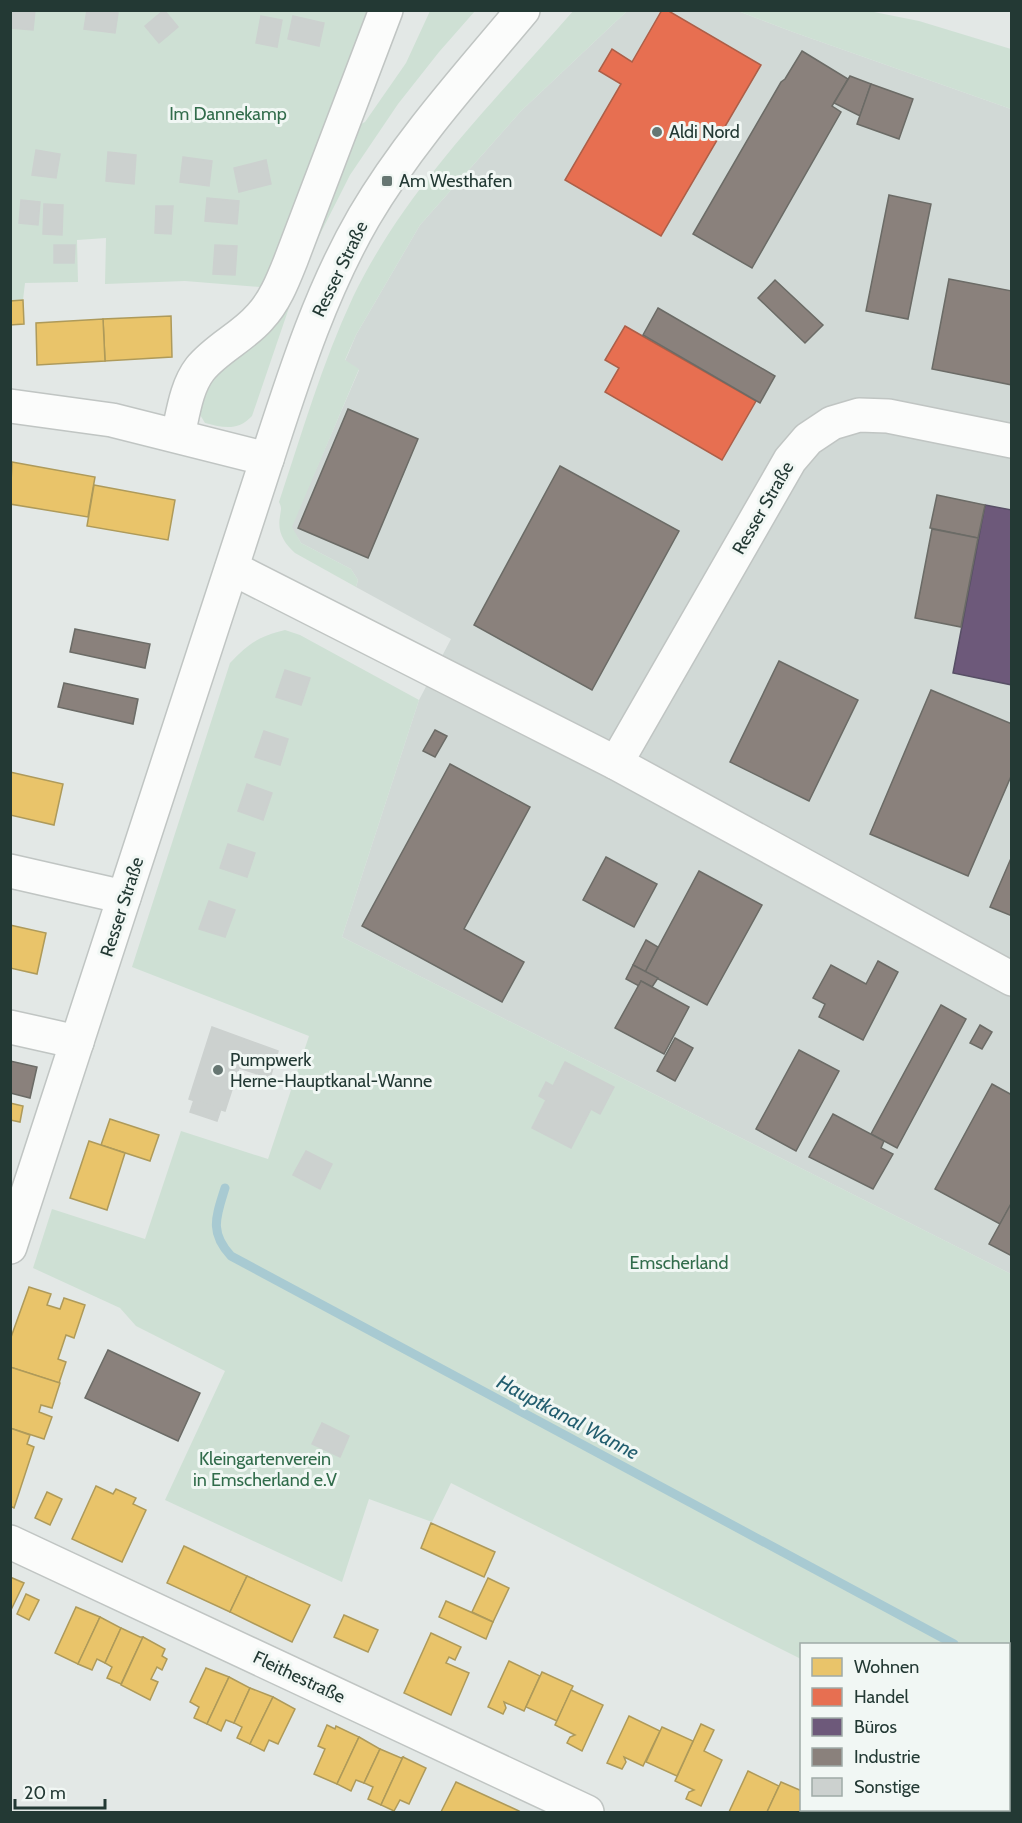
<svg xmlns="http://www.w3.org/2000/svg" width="1022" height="1823" font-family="Cabin,sans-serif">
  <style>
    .built { fill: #d1d9d6 }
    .green { fill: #cee0d4 }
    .homes { fill: #e9c46a; stroke: #ae9a5a; stroke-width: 1.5 }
    .shops { fill: #e76f51; stroke: #ac5f48; stroke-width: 1.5 }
    .offices { fill: #6d597a; stroke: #574f65; stroke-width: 1.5 }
    .industry { fill: #8a817c; stroke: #6b6b66; stroke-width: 1.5 }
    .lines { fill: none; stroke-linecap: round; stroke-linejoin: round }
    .stream { stroke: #a8cad2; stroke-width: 9 }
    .building { fill: #ccd1cf; stroke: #ccd1cf; stroke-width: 1.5 }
    .minor-casing { stroke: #c0c5c3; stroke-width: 36 }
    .minor { stroke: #fbfcfb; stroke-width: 33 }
    .poi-dot { fill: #667672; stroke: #f1f7f4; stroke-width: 2 }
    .labels { text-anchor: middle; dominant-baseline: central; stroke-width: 6; stroke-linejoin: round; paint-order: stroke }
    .park-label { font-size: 18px; fill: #316c4b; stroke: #f1f7f4 }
    .poi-label { font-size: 18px; fill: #233934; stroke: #f1f7f4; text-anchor: start }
    .street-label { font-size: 18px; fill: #233934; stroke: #f1f7f4 }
    .water-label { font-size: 20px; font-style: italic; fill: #235e6f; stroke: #f1f7f4 }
  </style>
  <rect width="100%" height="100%" fill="#e3e8e6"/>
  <!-- built -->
  <polygon class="built" points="627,11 738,11 793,32 1011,109 1011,1274 342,937 419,700 451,639 356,587 358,580 351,569 301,543 291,527 359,370 345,361 349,352 356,335 420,225 521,111"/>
  <!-- green -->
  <g class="green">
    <path d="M574 10 627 11 521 111 420 225 356 335 345 360 359 369 292 527 301 543 351 569 358 580 356 587 295 553C284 543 277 532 280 516 281 509 282 508 279 502 302 433 322 363 353 297 406 187 495 101 574 10Z"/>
    <polygon points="11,11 377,11 271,288 185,281 105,284 106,238 77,240 78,282 25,283 23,300 11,301"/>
    <path d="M430 11H475L439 52 398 104 350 175 311 252 294 293 252 416C238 431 224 428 205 423L199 413 196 394 257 329 353 128 365 122 406 63Z"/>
    <polygon points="738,11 869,11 919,21 1011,49 1011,109 793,32"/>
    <path d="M285 630 300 635 419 700 342 937 1011 1274V1812H885L886 1810H1008V1644H802L801 1659 451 1483 432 1522 369 1499 342 1582 165 1500 225 1371 136 1326 120 1308 33 1268 52 1209 145 1239 181 1131 268 1159 309 1036 132 967 230 663C248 644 259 636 285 630Z"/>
  </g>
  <!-- homes -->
  <g class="homes">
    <polygon points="23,300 24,324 10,325 10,301"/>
    <polygon points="171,316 172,357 105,361 103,319"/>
    <polygon points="103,319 105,361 37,365 36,323"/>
    <polygon points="12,462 95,477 88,517 10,504"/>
    <polygon points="94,485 175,500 168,540 87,526"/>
    <polygon points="10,772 63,784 54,825 10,815"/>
    <polygon points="10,925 46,933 37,974 10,968"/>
    <polygon points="10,1103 23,1106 20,1122 10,1120"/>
    <polygon points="110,1119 159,1135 150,1161 101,1145"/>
    <polygon points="89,1141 125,1153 107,1210 70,1198"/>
    <polygon points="29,1287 51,1294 47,1305 60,1309 64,1298 85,1305 74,1338 66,1335 58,1359 66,1362 59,1383 10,1367 10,1340"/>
    <polygon points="10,1367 60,1383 52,1408 41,1405 39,1412 52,1417 44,1439 10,1428"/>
    <polygon points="10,1428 30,1435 27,1444 34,1447 14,1508 10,1506"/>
    <polygon points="96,1486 113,1494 116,1489 136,1498 133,1504 146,1510 122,1562 72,1539"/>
    <polygon points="47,1492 62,1499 50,1525 35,1518"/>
    <polygon points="431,1523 495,1552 484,1577 421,1548"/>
    <polygon points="184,1546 247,1576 230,1612 167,1583"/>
    <polygon points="247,1576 310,1605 292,1642 230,1612"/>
    <polygon points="10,1577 24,1583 10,1612"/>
    <polygon points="488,1578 509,1588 493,1622 472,1612"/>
    <polygon points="26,1594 39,1600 29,1620 17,1614"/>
    <polygon points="446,1601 493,1622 486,1639 439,1617"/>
    <polygon points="76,1607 100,1617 78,1664 55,1653"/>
    <polygon points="344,1615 378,1630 368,1652 334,1637"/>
    <polygon points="100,1617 121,1628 105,1663 97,1659 92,1670 78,1664"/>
    <polygon points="121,1628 140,1637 143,1637 121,1684 107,1678 112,1667 105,1663"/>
    <polygon points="431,1633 461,1647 455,1660 449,1657 446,1663 469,1673 451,1715 404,1693"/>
    <polygon points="143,1637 165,1649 162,1656 167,1659 162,1670 157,1667 151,1679 158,1682 150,1700 121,1685"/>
    <polygon points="509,1661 540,1676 524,1711 504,1702 506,1708 503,1714 488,1707"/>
    <polygon points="206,1668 229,1677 207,1724 194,1718 199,1707 190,1702"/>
    <polygon points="542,1672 573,1686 557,1721 526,1707"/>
    <polygon points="229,1677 250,1688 234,1723 226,1720 221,1731 207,1724"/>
    <polygon points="250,1688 273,1697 250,1744 237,1738 242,1727 234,1723"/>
    <polygon points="571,1690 603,1705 582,1751 567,1743 570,1737 575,1735 555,1725"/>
    <polygon points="273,1697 295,1709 278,1744 269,1740 264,1751 250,1744"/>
    <polygon points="629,1716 660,1731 643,1766 624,1757 626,1762 622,1769 607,1763"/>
    <polygon points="701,1724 714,1730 704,1751 722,1760 701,1806 686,1799 689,1792 694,1790 675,1781"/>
    <polygon points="327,1725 335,1729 336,1726 359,1737 337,1784 314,1774 325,1749 318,1746"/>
    <polygon points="662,1727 693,1741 677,1776 646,1762"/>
    <polygon points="359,1737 380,1749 364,1783 356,1780 351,1791 337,1784"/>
    <polygon points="380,1749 401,1758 403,1757 381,1805 368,1799 373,1787 364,1783"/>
    <polygon points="403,1757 426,1768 409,1804 400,1800 394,1811 381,1805"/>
    <polygon points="748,1771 779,1786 767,1812 729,1812"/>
    <polygon points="456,1782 519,1811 518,1812 441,1812"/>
    <polygon points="781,1782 802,1791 802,1810 806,1810 805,1812 767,1812"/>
    <polygon points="806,1810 830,1810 837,1812 805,1812"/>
  </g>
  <!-- shops -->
  <g class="shops">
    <polygon points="662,10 667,10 761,65 661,236 565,180 621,84 599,71 612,49 632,62"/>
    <polygon points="625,326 756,401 722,460 605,392 619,368 605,360"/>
  </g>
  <!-- offices -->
  <polygon class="offices" points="985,505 1012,510 1012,685 953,673"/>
  <!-- industry -->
  <g class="industry">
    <polygon points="802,51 848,79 832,106 841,112 752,268 693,234 781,82 785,79"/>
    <polygon points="850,76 871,84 860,116 834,103"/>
    <polygon points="871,84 913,99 899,139 857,124"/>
    <polygon points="889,195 931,204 908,319 866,311"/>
    <polygon points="949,279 1012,291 1012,385 932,369"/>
    <polygon points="775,280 823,325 805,343 758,298"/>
    <polygon points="658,308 775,376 760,403 643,335"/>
    <polygon points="348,409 418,439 368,558 298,528"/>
    <polygon points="560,466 679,531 592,690 474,625"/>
    <polygon points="937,495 985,505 978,538 930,528"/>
    <polygon points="932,529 978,538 961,627 915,618"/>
    <polygon points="75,629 150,644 145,668 70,652"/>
    <polygon points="779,661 858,700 809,801 730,762"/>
    <polygon points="64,683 138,699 133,724 58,707"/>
    <polygon points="931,690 1012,724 1012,774 968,876 870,834"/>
    <polygon points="435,730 447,736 435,757 423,751"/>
    <polygon points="450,764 530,807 464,929 524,962 502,1002 362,926"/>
    <polygon points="1012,856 1012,916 990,907"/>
    <polygon points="606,857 657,884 634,927 583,900"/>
    <polygon points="699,871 762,905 707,1005 645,972"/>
    <polygon points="646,940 658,947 645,972 633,965"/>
    <polygon points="878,961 898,972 863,1040 819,1017 825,1004 813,998 831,965 866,984"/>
    <polygon points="633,965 658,978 652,987 641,981 639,986 626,979"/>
    <polygon points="641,981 689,1007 664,1054 615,1028"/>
    <polygon points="941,1005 966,1019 897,1148 871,1134"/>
    <polygon points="980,1025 992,1032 982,1049 970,1043"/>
    <polygon points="675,1038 693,1048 675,1081 657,1071"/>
    <polygon points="799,1050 839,1071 796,1151 756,1129"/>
    <polygon points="10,1061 37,1067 30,1098 10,1093"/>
    <polygon points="992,1084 1012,1095 1012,1202 1000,1224 935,1189"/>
    <polygon points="833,1114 884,1141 881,1148 893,1154 873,1189 809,1157"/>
    <polygon points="1012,1202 1012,1256 989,1244"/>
    <polygon points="108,1350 200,1393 178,1441 85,1398"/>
  </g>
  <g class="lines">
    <!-- stream -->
    <g class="stream">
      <path d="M225 1188C216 1217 209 1232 231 1256L954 1644"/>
      <polyline points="1008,1669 1012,1670"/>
    </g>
  </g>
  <!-- building -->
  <g class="building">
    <polygon points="10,10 35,10 33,30 10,28"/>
    <polygon points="87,10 118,13 115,33 84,29"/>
    <polygon points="164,10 178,27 159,43 145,26"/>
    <polygon points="261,16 282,20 277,47 256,43"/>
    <polygon points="293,16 324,23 319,46 288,39"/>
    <polygon points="36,150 60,154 56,178 32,175"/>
    <polygon points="108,152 136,155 134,184 106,181"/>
    <polygon points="183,157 212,161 209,186 180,182"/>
    <polygon points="266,160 271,184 239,192 234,168"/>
    <polygon points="207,198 239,201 237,224 205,221"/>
    <polygon points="21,200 40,202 38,225 19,223"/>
    <polygon points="44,204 63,205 62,235 43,234"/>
    <polygon points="156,206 173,206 171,234 155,233"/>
    <polygon points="54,245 75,245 74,263 54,263"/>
    <polygon points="215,245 237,246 235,275 213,274"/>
    <polygon points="285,670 310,678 301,705 276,697"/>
    <polygon points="264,731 288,739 280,765 255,757"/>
    <polygon points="247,784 272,793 263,820 238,811"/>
    <polygon points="228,844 255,853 247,877 220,868"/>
    <polygon points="209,901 235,910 225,937 199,929"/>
    <polygon points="212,1027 278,1051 270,1078 239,1068 225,1111 189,1099"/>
    <polygon points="565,1062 614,1087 600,1114 591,1109 571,1148 532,1128 546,1100 539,1096 546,1082 553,1086"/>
    <polygon points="194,1100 221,1109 217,1121 190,1112"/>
    <polygon points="306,1151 332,1164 320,1189 293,1175"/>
    <polygon points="322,1423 349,1436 340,1457 312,1444"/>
  </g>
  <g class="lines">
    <!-- minor casing -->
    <g class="minor-casing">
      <g id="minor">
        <polyline points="10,406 112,420 267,459"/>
        <path d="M178 435C183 414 186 387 200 369 217 348 243 337 260 317 275 301 283 280 291 260L386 10"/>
        <polyline points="232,568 616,763 1012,979"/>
        <polyline points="616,763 790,460 808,439 832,423 859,415 888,416 1012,441"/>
        <polyline points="10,871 124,897"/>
        <polyline points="10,1027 77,1042"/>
        <path d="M10 1247 267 459C294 376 320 293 364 217 408 142 467 77 523 10"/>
        <polyline points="10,1542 587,1812"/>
      </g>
    </g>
    <!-- minor -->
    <use href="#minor" class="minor"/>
  </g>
  <!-- markers -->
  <g class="poi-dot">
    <circle cx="657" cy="132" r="6"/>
    <rect x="381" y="175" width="12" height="12" rx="3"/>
    <circle cx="218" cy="1070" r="6"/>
  </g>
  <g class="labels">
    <!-- park labels -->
    <g class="park-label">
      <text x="228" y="114">Im Dannekamp</text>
      <text x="679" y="1263">Emscherland</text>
      <text x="265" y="1459">Kleingartenverein<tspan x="265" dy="21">in Emscherland e.V</tspan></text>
    </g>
    <!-- poi labels -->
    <g class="poi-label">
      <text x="669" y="132">Aldi Nord</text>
      <text x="399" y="181">Am Westhafen</text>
      <text x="230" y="1060">Pumpwerk<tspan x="230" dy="21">Herne-Hauptkanal-Wanne</tspan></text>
    </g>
    <!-- street labels -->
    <g class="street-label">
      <text transform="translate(340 269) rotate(-64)">Resser Straße</text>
      <text transform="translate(763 508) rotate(-60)">Resser Straße</text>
      <text transform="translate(122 907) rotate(-72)">Resser Straße</text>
      <text transform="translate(299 1677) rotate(25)">Fleithestraße</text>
    </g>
    <!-- water labels -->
    <g class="water-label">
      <text transform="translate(568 1417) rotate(28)">Hauptkanal Wanne</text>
    </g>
  </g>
  <!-- border -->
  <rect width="1022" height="1823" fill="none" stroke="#233934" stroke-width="24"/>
  <!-- legend -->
  <rect x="800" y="1643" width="210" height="168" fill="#f1f7f4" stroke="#9faba7" stroke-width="1.5"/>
  <rect x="812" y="1658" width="30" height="18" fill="#e9c46a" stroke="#9faba7" stroke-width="1.5"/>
  <text x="854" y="1673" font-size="18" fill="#233934">Wohnen</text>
  <rect x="812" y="1688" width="30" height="18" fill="#e76f51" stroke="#9faba7" stroke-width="1.5"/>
  <text x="854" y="1703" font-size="18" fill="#233934">Handel</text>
  <rect x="812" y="1718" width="30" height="18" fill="#6d597a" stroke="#9faba7" stroke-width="1.5"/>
  <text x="854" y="1733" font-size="18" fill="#233934">Büros</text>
  <rect x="812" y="1748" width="30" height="18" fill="#8a817c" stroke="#9faba7" stroke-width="1.5"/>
  <text x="854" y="1763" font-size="18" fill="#233934">Industrie</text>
  <rect x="812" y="1778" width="30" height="18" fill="#ccd1cf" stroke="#9faba7" stroke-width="1.5"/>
  <text x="854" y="1793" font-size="18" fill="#233934">Sonstige</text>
  <!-- scale -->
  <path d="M15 1799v9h90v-9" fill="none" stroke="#233934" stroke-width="3"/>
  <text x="24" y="1799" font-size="18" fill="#233934" stroke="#f1f7f4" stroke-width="4.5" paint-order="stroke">20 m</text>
</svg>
